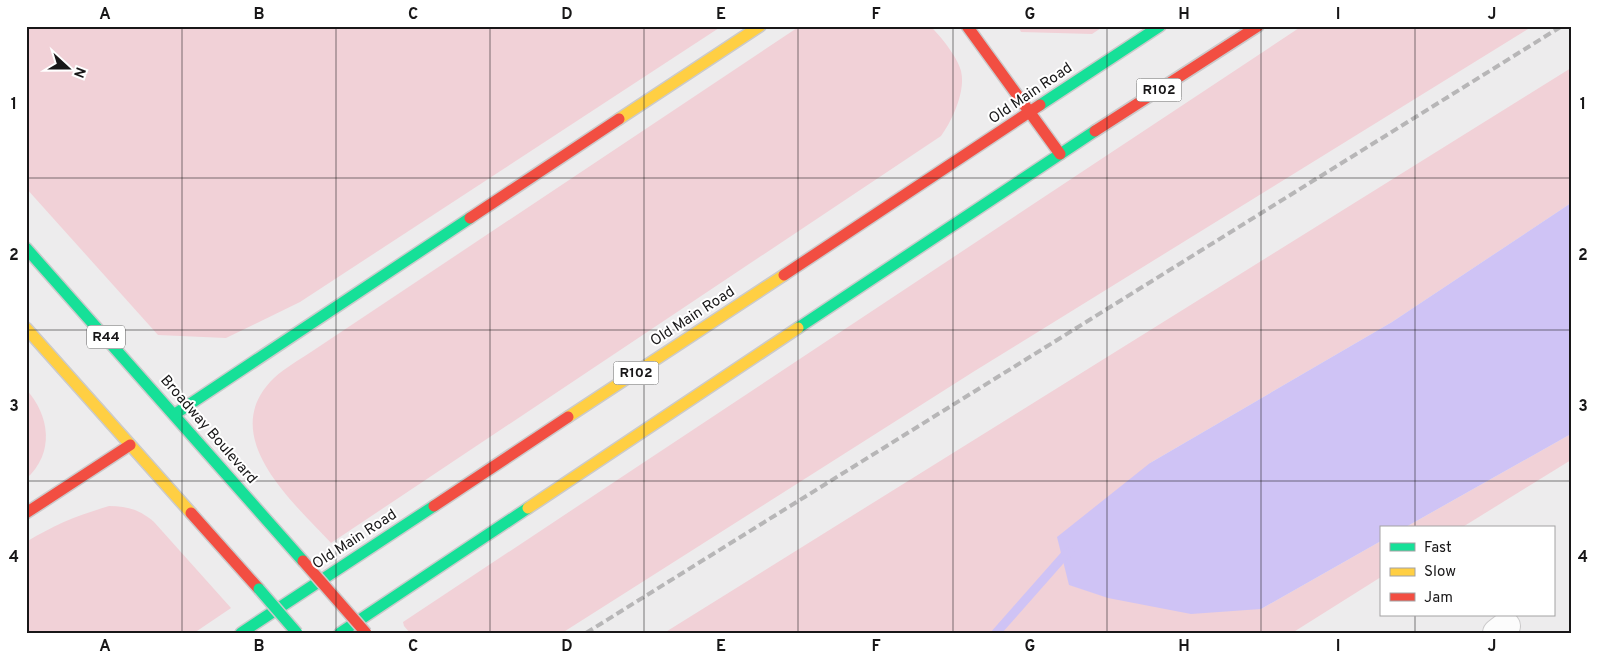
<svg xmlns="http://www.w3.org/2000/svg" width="1597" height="659" font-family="Overpass,sans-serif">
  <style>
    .green { fill: #f1d1d7 }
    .water { fill: #cfc3f5 }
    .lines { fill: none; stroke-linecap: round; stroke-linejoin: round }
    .stream { stroke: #cfc3f5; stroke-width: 9 }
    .street-casing { stroke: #cbcacb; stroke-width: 30 }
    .fast-casing { stroke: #cbcacb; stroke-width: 14 }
    .slow-casing { stroke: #cbcacb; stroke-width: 14 }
    .jam-casing { stroke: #cbcacb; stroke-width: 14 }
    .street { stroke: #fcfcfc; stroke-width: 28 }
    .fast { stroke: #16e098; stroke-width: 11 }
    .slow { stroke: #ffcf43; stroke-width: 11 }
    .jam { stroke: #f24e42; stroke-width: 11 }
    .rail { stroke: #b7b6b7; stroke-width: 4; stroke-dasharray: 8 4; stroke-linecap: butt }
    .fast-bridge-casing { stroke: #cbcacb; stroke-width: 14; stroke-linecap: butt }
    .jam-bridge-casing { stroke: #cbcacb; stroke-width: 14; stroke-linecap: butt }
    .fast-bridge { stroke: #16e098; stroke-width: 11 }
    .jam-bridge { stroke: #f24e42; stroke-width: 11 }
    .grid { fill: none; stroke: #181718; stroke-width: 1; stroke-opacity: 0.55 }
    .labels { text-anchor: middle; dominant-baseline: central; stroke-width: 4; stroke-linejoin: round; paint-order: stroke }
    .shield { fill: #fff; stroke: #5d5d5d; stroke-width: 1 }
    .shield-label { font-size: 14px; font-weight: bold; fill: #181718 }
    .street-label { font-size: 15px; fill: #181718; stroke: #fff }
    .neatline { fill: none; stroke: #181718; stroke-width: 2 }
    .grid-label { font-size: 16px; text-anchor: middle; font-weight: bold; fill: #181718 }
  </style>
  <rect width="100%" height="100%" fill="#edeced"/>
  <!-- green -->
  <g class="green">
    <polygon points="26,26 722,26 300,302 226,338 158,335 26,188"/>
    <path d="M800 26H930C940 35 958 58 961 71 966 91 952 121 941 136L331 543C293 502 215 435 274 378 285 368 299 360 311 352Z"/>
    <polygon points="1018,26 1104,26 1092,34 1021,32"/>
    <polygon points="1302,26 1533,26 973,372 562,633 410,633 404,626 403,622"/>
    <polygon points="1571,68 1571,203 1392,322 1150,463 1261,609 1381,541 1381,577 1292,633 664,633"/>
    <path d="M26 389C50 416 55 453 26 479Z"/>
    <polygon points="1571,434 1571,460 1461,528 1404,528"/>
    <path d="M109 506C128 506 140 510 154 522L231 608 194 633H26V542C56 524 76 516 109 506Z"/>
  </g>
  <!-- water -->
  <polygon class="water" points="1571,203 1571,434 1404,528 1381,528 1381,541 1261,609 1191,614 1108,598 1069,585 1057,537 1150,463 1392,322"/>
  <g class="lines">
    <!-- stream -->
    <polyline class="stream" points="996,633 1064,556 1070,552"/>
    <!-- street casing -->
    <g class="street-casing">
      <polyline id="street" points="1497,633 1506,626"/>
    </g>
    <!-- fast casing -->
    <g class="fast-casing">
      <g id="fast">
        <polyline points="1040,105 1160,26"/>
        <polyline points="26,248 303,561"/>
        <polyline points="798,328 1095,131"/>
        <polyline points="175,414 470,218"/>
        <polyline points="241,633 434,506"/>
        <polyline points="340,633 528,508"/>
      </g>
    </g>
    <!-- slow casing -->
    <g class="slow-casing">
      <g id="slow">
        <polyline points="619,119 760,26"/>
        <polyline points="26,328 191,513"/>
        <polyline points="568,417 784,275"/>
        <polyline points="528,508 798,328"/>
      </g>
    </g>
    <!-- jam casing -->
    <g class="jam-casing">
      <g id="jam">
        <polyline points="967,26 1060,154"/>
        <polyline points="1095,131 1258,26"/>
        <polyline points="470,218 619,119"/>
        <polyline points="784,275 1040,105"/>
        <polyline points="434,506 568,417"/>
        <polyline points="26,513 130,445"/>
        <polyline points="191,513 259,589"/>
      </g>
    </g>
    <!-- street -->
    <use href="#street" class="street"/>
    <!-- fast -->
    <use href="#fast" class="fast"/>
    <!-- slow -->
    <use href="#slow" class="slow"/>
    <!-- jam -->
    <use href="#jam" class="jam"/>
    <!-- rail -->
    <polyline class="rail" points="586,633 1562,26"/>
    <!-- fast-bridge casing -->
    <g class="fast-bridge-casing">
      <polyline id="fast-bridge" points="259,589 297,633"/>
    </g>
    <!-- jam-bridge casing -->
    <g class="jam-bridge-casing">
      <polyline id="jam-bridge" points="303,561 366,633"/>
    </g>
    <!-- fast-bridge -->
    <use href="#fast-bridge" class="fast-bridge"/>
    <!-- jam-bridge -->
    <use href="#jam-bridge" class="jam-bridge"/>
  </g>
  <!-- grid -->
  <path class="grid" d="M182 26V633M336 26V633M490 26V633M644 26V633M798 26V633M953 26V633M1107 26V633M1261 26V633M1415 26V528M26 178H1571M26 330H1571M26 481H1571M1415 615V633"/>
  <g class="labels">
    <!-- shield labels -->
    <g class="shield">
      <rect x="1136.5" y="78.5" width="45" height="23" rx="4"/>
      <rect x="87" y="325.5" width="38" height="23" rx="4"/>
      <rect x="613.5" y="361.5" width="45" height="23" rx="4"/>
    </g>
    <g class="shield-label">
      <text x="1159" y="90">R102</text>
      <text x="106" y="337">R44</text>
      <text x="636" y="373">R102</text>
    </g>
    <!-- street labels -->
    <g class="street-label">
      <text transform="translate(1031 94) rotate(-34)">Old Main Road</text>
      <text transform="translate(693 317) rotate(-33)">Old Main Road</text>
      <text transform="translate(208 430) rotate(49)">Broadway Boulevard</text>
      <text transform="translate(355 540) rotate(-33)">Old Main Road</text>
    </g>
  </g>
  <!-- border -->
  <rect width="1597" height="659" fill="none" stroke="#ffffff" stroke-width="55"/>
  <!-- legend -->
  <rect x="1380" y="526" width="175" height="90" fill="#ffffff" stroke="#a3a2a3"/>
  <rect x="1390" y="543" width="25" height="8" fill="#16e098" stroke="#a3a2a3"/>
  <text x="1424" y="552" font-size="15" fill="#181718">Fast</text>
  <rect x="1390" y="568" width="25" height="8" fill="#ffcf43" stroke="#a3a2a3"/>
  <text x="1424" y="576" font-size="15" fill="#181718">Slow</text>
  <rect x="1390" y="593" width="25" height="8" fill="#f24e42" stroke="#a3a2a3"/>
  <text x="1424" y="602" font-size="15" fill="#181718">Jam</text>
  <!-- north arrow -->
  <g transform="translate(68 68) rotate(111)" stroke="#ffffff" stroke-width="4" paint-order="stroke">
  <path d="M0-4L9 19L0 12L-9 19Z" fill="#181718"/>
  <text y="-8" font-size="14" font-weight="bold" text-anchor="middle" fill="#181718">N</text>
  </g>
  <rect x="28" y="28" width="1542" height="604" class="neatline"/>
  <g class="grid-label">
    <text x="105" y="19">A</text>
    <text x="259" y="19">B</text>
    <text x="413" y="19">C</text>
    <text x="567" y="19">D</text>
    <text x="721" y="19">E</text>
    <text x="876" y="19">F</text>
    <text x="1030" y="19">G</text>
    <text x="1184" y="19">H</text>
    <text x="1338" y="19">I</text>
    <text x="1492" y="19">J</text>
    <text x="14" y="109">1</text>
    <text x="1583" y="109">1</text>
    <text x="14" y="260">2</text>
    <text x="1583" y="260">2</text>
    <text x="14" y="411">3</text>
    <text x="1583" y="411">3</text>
    <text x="14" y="562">4</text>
    <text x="1583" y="562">4</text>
    <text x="105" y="651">A</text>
    <text x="259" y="651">B</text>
    <text x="413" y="651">C</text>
    <text x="567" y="651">D</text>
    <text x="721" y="651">E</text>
    <text x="876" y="651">F</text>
    <text x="1030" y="651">G</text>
    <text x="1184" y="651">H</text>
    <text x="1338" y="651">I</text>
    <text x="1492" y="651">J</text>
  </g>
</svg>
